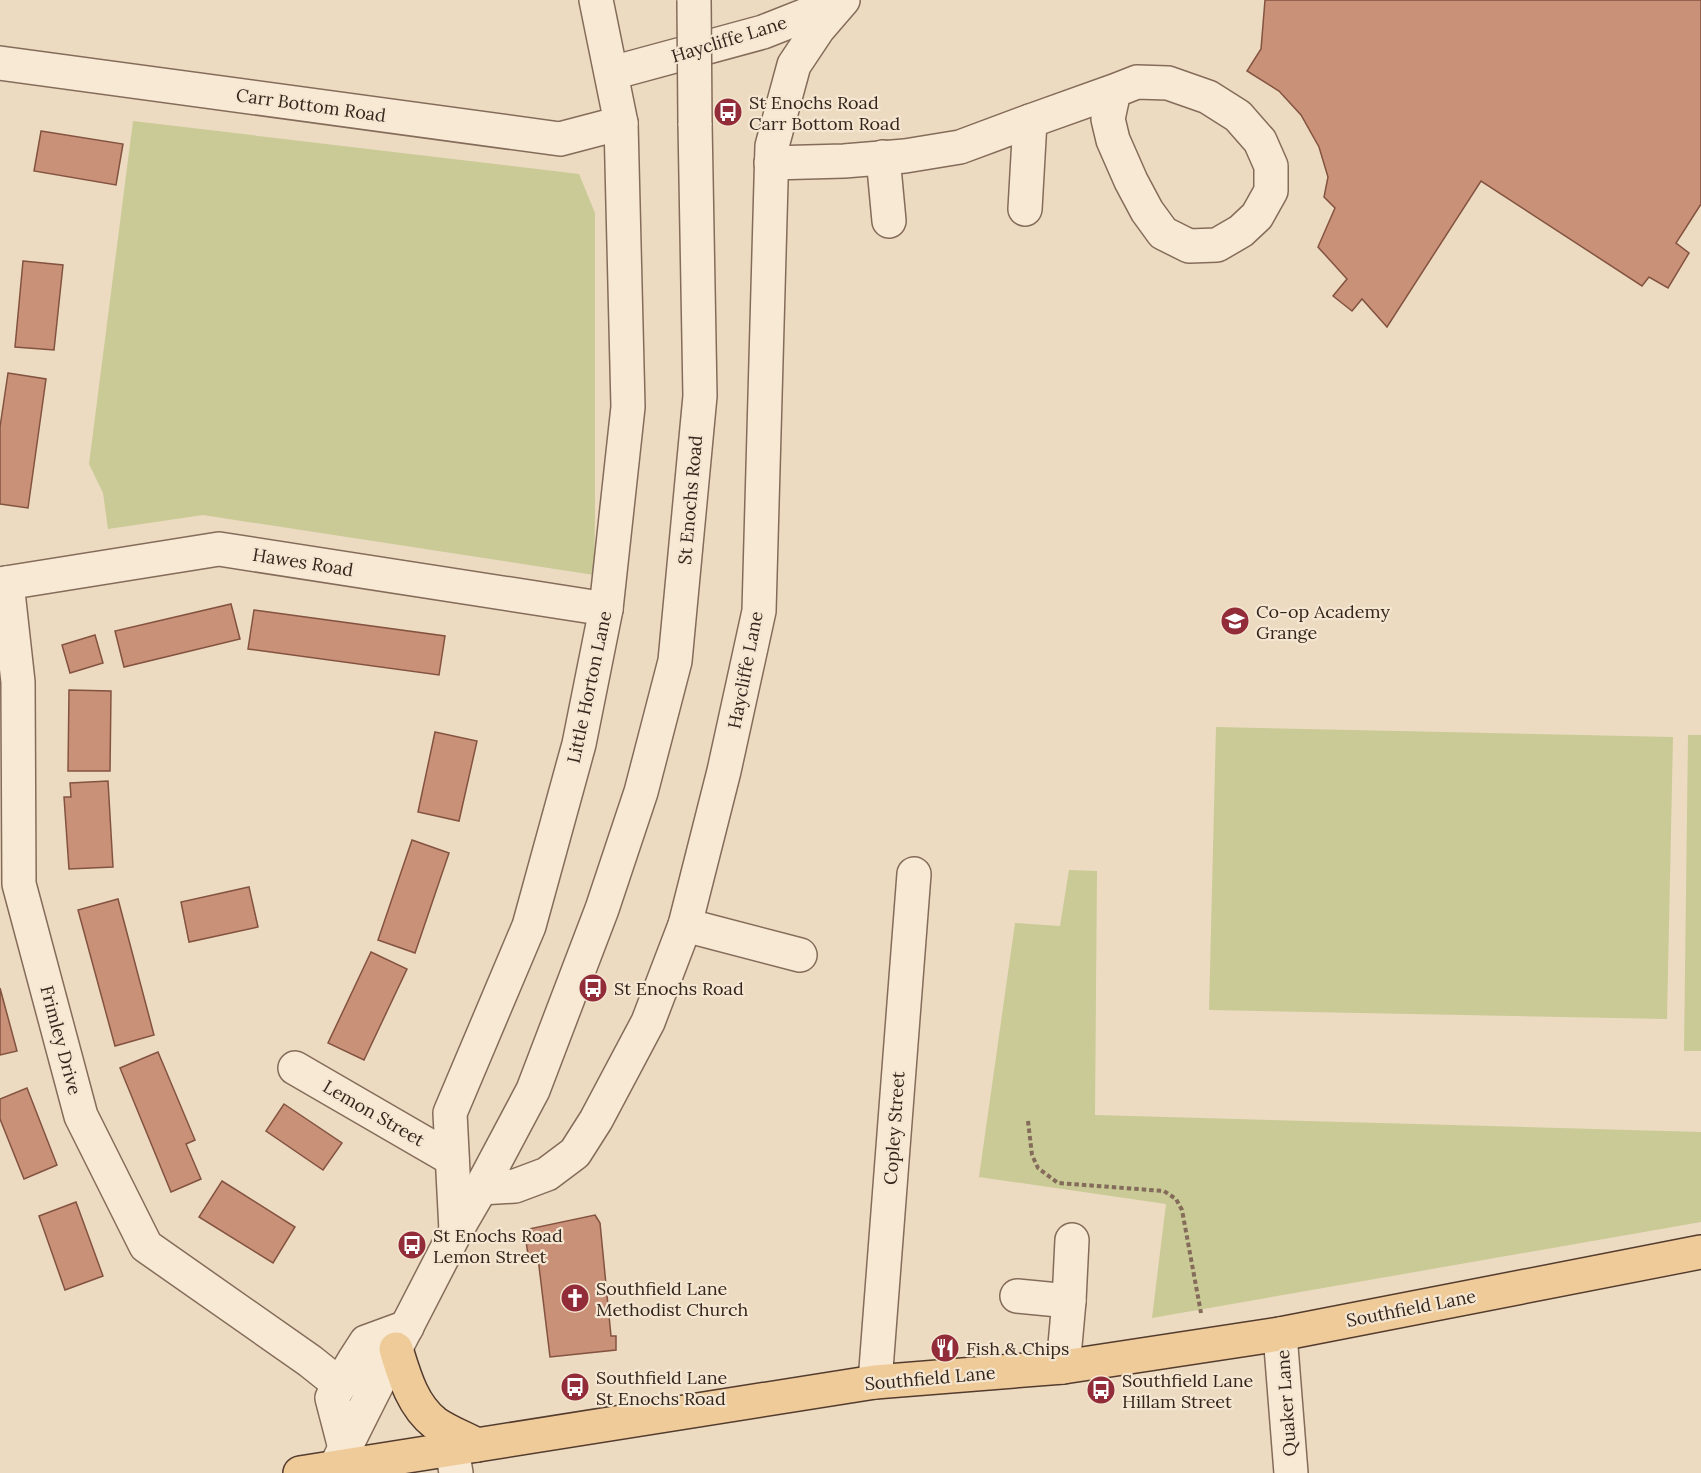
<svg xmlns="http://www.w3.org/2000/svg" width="1701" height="1473" font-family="Lora,serif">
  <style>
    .green { fill: #c9ca96 }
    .building { fill: #c99178; stroke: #835340; stroke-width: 1.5 }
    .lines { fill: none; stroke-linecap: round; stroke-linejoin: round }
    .minor-casing { stroke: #856c5a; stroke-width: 36 }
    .major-casing { stroke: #533b2e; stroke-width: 36 }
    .path { stroke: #856c5a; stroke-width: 4; stroke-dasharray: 4.5 3; stroke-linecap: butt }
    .minor { stroke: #f7e9d4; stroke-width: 33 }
    .major { stroke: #efcb9a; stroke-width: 33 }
    .minor-bridge-casing { stroke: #856c5a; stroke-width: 36; stroke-linecap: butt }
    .minor-bridge { stroke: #f7e9d4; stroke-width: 33 }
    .labels { text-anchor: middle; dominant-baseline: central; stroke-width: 4.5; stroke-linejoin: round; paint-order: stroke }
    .street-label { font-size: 18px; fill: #35261d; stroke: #f4e6d1 }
    .poi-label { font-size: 18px; fill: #35261d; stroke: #f4e6d1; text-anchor: start }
  </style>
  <rect width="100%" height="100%" fill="#ecdbc1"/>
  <!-- green -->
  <g class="green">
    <polygon points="133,121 579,174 595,213 595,514 594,575 203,515 108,529 103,493 89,464"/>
    <polygon points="1216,727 1673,737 1667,1019 1209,1010"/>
    <polygon points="1688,735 1701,735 1701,1051 1684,1051"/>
    <polygon points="1069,870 1097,871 1095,1115 1701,1132 1701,1222 1152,1318 1166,1204 979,1177 1015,923 1060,926"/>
  </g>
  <!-- building -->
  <g class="building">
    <polygon points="1265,0 1701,0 1701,204 1676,243 1689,253 1668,288 1649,277 1642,286 1481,181 1387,327 1362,299 1352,311 1333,296 1347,279 1318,247 1335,208 1324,197 1328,177 1319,147 1301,115 1279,91 1247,71 1261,49"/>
    <polygon points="41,131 123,144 116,185 34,171"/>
    <polygon points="23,261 63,265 54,350 15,347"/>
    <polygon points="8,373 46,379 28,508 0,504 0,427"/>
    <polygon points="231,604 240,639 124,667 115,631"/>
    <polygon points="254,610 445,636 439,675 248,649"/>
    <polygon points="95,635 103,663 70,673 62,645"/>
    <polygon points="69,690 111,691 110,771 68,771"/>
    <polygon points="435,732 477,741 459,821 418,812"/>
    <polygon points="108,781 113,867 69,869 64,797 71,797 70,783"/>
    <polygon points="412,840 449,853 415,953 378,940"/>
    <polygon points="249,887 258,927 189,942 181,902"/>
    <polygon points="118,899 154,1035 115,1046 78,910"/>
    <polygon points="371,952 407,969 364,1060 328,1043"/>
    <polygon points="0,988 17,1051 0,1055"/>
    <polygon points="158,1052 195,1140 186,1144 201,1179 171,1192 120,1068"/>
    <polygon points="27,1088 57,1165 24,1179 0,1119 0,1099"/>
    <polygon points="284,1104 342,1143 323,1170 266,1131"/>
    <polygon points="222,1181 295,1227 273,1263 199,1217"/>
    <polygon points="76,1202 103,1276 65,1290 39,1216"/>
    <polygon points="595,1215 600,1223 611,1336 616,1336 616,1350 550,1357 538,1258 529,1260 524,1230"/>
  </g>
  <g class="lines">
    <!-- minor casing -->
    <g class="minor-casing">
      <g id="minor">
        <polyline points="0,63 560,139 621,123"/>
        <polyline points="612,73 763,32 839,2"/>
        <polyline points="883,157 889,221"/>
        <polyline points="771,163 844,161 905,156 960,147 1030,121 1114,91 1137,82 1168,83 1208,97 1238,116 1260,141 1271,166 1271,191 1257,216 1241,231 1217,245 1189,246 1163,233 1147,211 1131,181 1113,140 1108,119 1114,91"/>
        <polyline points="1025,209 1030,121"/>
        <polyline points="7,583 18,682 19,884 81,1116 146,1246 310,1361 340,1385"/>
        <polyline points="0,584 219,549 606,609"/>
        <polyline points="685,925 800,955"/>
        <polyline points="295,1068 452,1159"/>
        <polyline points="481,1188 515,1186 547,1174 575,1153 596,1120 648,1022 685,925 724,771 759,611 772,146 794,65 818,29 843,0"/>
        <polyline points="456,1231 450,1113 529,926 579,744 606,609 628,407 621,123 596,0"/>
        <polyline points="1017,1296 1069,1301"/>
        <polyline points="1280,1334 1291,1473"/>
        <polyline points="1063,1367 1069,1301 1072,1240"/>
        <polyline points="875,1382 914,874"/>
        <polyline points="345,1448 332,1398 355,1359 366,1342 407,1327"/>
        <polyline points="452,1449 456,1473"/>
        <polyline points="331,1473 335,1468 371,1396 456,1231 481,1188 533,1090 602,909 641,792 675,661 700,396 695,123"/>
      </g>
    </g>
    <!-- major casing -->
    <g class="major-casing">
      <g id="major">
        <path d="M396 1349C404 1375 412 1405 435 1423 448 1432 464 1438 477 1445"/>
        <polyline points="300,1473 875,1382 1063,1367 1280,1334 1701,1252"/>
      </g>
    </g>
    <!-- path -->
    <polyline class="path" points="1028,1121 1032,1155 1038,1168 1058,1183 1164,1191 1176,1199 1182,1210 1201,1313"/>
    <!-- minor -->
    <use href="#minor" class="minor"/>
    <!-- major -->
    <use href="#major" class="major"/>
    <!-- minor-bridge casing -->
    <g class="minor-bridge-casing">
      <polyline id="minor-bridge" points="694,0 695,123"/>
    </g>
    <!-- minor-bridge -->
    <use href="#minor-bridge" class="minor-bridge"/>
  </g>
  <!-- icons -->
  <defs>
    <g id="bus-disc" transform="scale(1.5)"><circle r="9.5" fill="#922c38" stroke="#f4e6d1"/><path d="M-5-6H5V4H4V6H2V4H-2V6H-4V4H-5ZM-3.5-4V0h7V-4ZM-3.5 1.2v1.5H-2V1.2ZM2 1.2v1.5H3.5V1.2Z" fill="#fff"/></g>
    <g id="school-disc" transform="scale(1.5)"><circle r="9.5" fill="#922c38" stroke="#f4e6d1"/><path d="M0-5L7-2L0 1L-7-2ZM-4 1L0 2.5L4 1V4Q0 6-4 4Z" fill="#fff"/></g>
    <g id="church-disc" transform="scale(1.5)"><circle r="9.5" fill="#922c38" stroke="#f4e6d1"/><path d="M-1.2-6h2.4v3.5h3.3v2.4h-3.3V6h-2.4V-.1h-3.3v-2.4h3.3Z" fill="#fff"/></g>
    <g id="restaurant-disc" transform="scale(1.5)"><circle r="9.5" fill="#922c38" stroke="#f4e6d1"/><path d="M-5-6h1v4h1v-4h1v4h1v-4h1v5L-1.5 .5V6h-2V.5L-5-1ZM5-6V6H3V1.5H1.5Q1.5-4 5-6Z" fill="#fff"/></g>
  </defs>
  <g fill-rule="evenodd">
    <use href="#bus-disc" x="728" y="112"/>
    <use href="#school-disc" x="1235" y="621"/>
    <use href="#bus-disc" x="593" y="988"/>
    <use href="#bus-disc" x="412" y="1245"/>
    <use href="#church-disc" x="575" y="1298"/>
    <use href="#restaurant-disc" x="945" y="1348"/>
    <use href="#bus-disc" x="575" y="1387"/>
    <use href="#bus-disc" x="1101" y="1390"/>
  </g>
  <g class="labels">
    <!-- street labels -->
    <g class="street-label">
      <text transform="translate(729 39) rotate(-17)">Haycliffe Lane</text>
      <text transform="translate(311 105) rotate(8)">Carr Bottom Road</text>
      <text transform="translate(690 500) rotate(-85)">St Enochs Road</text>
      <text transform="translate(303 562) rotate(9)">Hawes Road</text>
      <text transform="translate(745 670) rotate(-79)">Haycliffe Lane</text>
      <text transform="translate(589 687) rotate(-78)">Little Horton Lane</text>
      <text transform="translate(61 1040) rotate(75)">Frimley Drive</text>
      <text transform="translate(374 1113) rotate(30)">Lemon Street</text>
      <text transform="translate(894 1128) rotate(-86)">Copley Street</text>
      <text transform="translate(1411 1308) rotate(-11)">Southfield Lane</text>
      <text transform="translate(930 1378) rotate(-5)">Southfield Lane</text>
      <text transform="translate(1286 1403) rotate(-94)">Quaker Lane</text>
    </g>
    <!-- poi labels -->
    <g class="poi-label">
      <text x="749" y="102">St Enochs Road<tspan x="749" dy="21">Carr Bottom Road</tspan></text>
      <text x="1256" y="611">Co-op Academy<tspan x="1256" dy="21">Grange</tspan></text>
      <text x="614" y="988">St Enochs Road</text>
      <text x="433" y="1235">St Enochs Road<tspan x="433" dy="21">Lemon Street</tspan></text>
      <text x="596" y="1288">Southfield Lane<tspan x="596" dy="21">Methodist Church</tspan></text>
      <text x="966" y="1348">Fish &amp; Chips</text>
      <text x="596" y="1377">Southfield Lane<tspan x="596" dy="21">St Enochs Road</tspan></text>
      <text x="1122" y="1380">Southfield Lane<tspan x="1122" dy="21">Hillam Street</tspan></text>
    </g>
  </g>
</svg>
